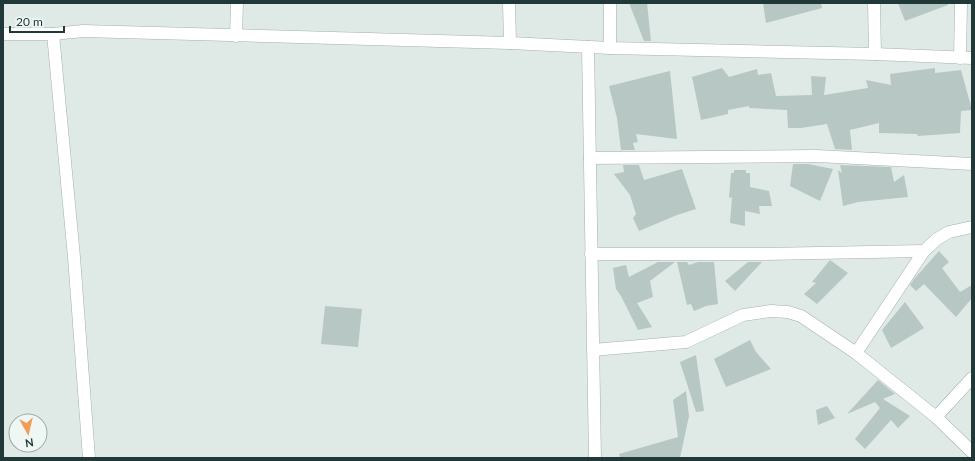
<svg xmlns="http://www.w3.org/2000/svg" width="975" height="461" font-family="Lato,sans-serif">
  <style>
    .building { fill: #b7c7c4 }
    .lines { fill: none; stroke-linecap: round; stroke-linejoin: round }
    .minor-casing { stroke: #a2b1af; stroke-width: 13 }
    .minor { stroke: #fff; stroke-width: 12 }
  </style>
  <rect width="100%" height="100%" fill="#dfeae7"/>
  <!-- building -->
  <g class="building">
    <polygon points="629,3 647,3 651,41 644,41"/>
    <polygon points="763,3 821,3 822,8 766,23"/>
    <polygon points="898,3 948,3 948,5 905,21"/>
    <polygon points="722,68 729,77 757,69 758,75 771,73 776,96 812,95 811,76 826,77 824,95 868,88 866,80 891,85 890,74 935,68 935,73 961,70 972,110 961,111 960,133 918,136 917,134 879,133 879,123 850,130 852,150 835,149 827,124 801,128 788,128 787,110 749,108 749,106 728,110 728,114 701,120 692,77"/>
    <polygon points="670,71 677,139 636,134 638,142 633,143 635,150 621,150 617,118 609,86"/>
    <polygon points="793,164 808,164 833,169 820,201 790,186"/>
    <polygon points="623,165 639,165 644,180 682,169 696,209 677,215 639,231 633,218 636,214 630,195 614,174 624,172"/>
    <polygon points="840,165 891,167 894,182 904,175 908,197 858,202 843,206 838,170 842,173"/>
    <polygon points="734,170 746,170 746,173 750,173 750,187 769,191 772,206 759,206 760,214 745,211 745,226 730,223 732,197 729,198 731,173 734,173"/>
    <polygon points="939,251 949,262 942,268 960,292 972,285 972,298 956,317 924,284 916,291 910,285 914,279"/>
    <polygon points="830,260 848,273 817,304 804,294 816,283 812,282"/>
    <polygon points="658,262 675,262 650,281 653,297 637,303 652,327 638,330 621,296 616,289 613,268 626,265 629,277"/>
    <polygon points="677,262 687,262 689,265 698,262 714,262 718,304 706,306 694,311 691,304 687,305"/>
    <polygon points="748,262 762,262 735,291 725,281"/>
    <polygon points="905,302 924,328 891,348 882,330"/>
    <polygon points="325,306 362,309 358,347 321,344"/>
    <polygon points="750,340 756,352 771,369 726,387 714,359"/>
    <polygon points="696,355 704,411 696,412 680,362"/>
    <polygon points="878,380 895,394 883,399 910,416 898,428 891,420 865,449 855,439 880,408 875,402 847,414"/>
    <polygon points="686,391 689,416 680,458 620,458 619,454 678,437 673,400"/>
    <polygon points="827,406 835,418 818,425 816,410"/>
  </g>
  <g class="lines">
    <!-- minor casing -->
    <g class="minor-casing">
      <g id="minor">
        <polyline points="509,3 510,43"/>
        <polyline points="610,3 610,48"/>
        <polyline points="874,3 875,54"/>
        <polyline points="3,34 53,34 83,31 510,43 610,48 875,54 972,58"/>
        <polyline points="53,34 74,257 89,458"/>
        <polyline points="236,36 237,3"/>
        <polyline points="588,47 595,458"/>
        <polyline points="960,58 961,3"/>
        <polyline points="590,158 817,156 972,164"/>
        <polyline points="591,254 765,254 924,251"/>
        <polyline points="593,350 686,342 743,315 771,311 788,312 801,316 856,353 936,417 972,378"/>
        <polyline points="856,353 924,251 937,239 949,232 972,227"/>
        <polyline points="936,417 972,452"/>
      </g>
    </g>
    <!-- minor -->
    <use href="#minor" class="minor"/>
  </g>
  <!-- border -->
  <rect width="975" height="461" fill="none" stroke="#203938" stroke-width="8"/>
  <!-- north arrow -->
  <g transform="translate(28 433) rotate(172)"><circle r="19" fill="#eff7f4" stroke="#9caba9"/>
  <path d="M0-3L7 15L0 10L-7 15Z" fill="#f19d56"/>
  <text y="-6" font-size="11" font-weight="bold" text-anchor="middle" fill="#203938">N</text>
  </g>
  <!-- scale -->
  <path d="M10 26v6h54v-6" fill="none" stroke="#203938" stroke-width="2"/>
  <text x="16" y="26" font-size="12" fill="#203938" stroke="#eff7f4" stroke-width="3" paint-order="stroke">20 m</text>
</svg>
